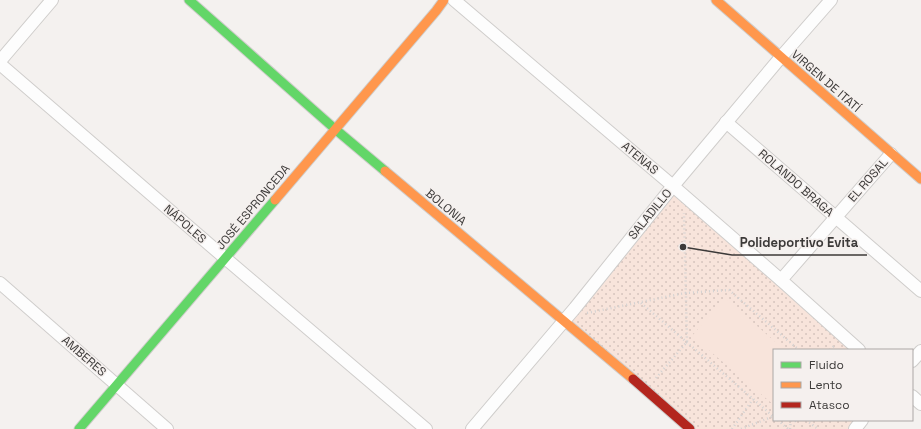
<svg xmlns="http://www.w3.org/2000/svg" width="921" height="429" font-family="'Space Grotesk',sans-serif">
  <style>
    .grass { fill: url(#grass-dots) }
    .pitch { fill: #f8e4db }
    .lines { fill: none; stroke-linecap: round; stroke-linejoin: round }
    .street-casing { stroke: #cfcdcb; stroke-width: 14 }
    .fast-casing { stroke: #cfcdcb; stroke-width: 11 }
    .slow-casing { stroke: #cfcdcb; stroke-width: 11 }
    .jam-casing { stroke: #cfcdcb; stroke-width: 11 }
    .path { stroke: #d3d2d2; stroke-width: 2.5; stroke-dasharray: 1 3; stroke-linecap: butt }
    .street { stroke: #fdfdfd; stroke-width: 12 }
    .fast { stroke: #63d668; stroke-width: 9 }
    .slow { stroke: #ff974d; stroke-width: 9 }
    .jam { stroke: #b3261e; stroke-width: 9 }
    .labels { text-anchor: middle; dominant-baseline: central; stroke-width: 3; stroke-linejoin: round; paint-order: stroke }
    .street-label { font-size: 12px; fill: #3c3a39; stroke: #f5f0ee }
    .leader { fill: none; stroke: #3c3a39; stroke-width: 1.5 }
    .callout-dot { fill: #3c3a39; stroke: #f5f0ee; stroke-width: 1.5 }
    .callout-label { font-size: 13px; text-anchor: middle; font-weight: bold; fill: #3c3a39; stroke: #f5f0ee; stroke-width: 3; stroke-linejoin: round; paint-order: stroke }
  </style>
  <defs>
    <pattern id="grass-dots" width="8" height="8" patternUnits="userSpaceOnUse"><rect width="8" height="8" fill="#f8e4db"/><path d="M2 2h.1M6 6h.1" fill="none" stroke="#d6c4bd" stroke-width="1.8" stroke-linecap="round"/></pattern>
  </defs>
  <rect width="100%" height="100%" fill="#f4f1ef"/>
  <!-- grass -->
  <polygon class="grass" points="673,186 859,350 774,350 774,420 862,420 855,429 690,429 563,320"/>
  <!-- pitch -->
  <polygon class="pitch" points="724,298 785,350 774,350 774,405 692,336"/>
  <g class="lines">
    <!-- street casing -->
    <g class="street-casing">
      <g id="street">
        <polyline points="454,0 673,186 781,280 859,350"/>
        <polyline points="0,61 52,0"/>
        <polyline points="0,64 225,258 426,429"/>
        <polyline points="726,122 921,291"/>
        <polyline points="781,280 891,154"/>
        <polyline points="0,283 167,429"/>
        <polyline points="912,361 921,351"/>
        <polyline points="912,396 921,404"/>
        <polyline points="472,429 575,308 673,186 781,57 831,0"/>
        <polyline points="855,429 862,420"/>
      </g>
    </g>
    <!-- fast casing -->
    <g class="fast-casing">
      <g id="fast">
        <polyline points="189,0 335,129 385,171"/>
        <polyline points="79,429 275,200"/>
      </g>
    </g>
    <!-- slow casing -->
    <g class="slow-casing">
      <g id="slow">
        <polyline points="716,0 921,179"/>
        <polyline points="385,171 633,379"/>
        <polyline points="275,200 436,11 444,0"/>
      </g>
    </g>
    <!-- jam casing -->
    <g class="jam-casing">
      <polyline id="jam" points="633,379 690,429"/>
    </g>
    <!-- path -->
    <g class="path">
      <polyline points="641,303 774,417"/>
      <polyline points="587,313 685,293 729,290 799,350"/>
      <polyline points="830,350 835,345"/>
      <polyline points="656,378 687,342 684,213"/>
      <polyline points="778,420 788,429"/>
      <polyline points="791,420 795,421 798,420"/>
      <polyline points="806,420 818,429"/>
      <polyline points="732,429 753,399"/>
      <polyline points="741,429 774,416"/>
      <polyline points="790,429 791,420"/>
    </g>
    <!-- street -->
    <use href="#street" class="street"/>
    <!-- fast -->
    <use href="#fast" class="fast"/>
    <!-- slow -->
    <use href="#slow" class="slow"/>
    <!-- jam -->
    <use href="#jam" class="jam"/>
  </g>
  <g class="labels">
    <!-- street labels -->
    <g class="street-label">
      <text transform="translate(826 81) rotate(41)">VIRGEN DE ITATÍ</text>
      <text transform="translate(640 158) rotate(40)">ATENAS</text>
      <text transform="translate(868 180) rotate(-49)">EL ROSAL</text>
      <text transform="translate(796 183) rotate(41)">ROLANDO BRAGA</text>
      <text transform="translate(253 207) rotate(-50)">JOSÉ ESPRONCEDA</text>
      <text transform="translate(446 207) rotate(40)">BOLONIA</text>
      <text transform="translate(650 214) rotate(-51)">SALADILLO</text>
      <text transform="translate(185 224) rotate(41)">NÁPOLES</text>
      <text transform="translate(84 356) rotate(41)">AMBERES</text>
    </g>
  </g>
  <!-- callouts -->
  <path class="leader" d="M683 247L732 255H867"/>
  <circle class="callout-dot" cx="683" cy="247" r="4"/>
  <g class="callout-label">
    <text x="799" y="247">Polideportivo Evita</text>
  </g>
  <!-- legend -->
  <rect x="773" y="349" width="140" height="72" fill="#f5f0ee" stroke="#aba7a6"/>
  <rect x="781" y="362" width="20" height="6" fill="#63d668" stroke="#aba7a6"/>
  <text x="809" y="369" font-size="12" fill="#3c3a39">Fluido</text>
  <rect x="781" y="382" width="20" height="6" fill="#ff974d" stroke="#aba7a6"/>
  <text x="809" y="389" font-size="12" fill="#3c3a39">Lento</text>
  <rect x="781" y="402" width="20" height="6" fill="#b3261e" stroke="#aba7a6"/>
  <text x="809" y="409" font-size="12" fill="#3c3a39">Atasco</text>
</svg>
